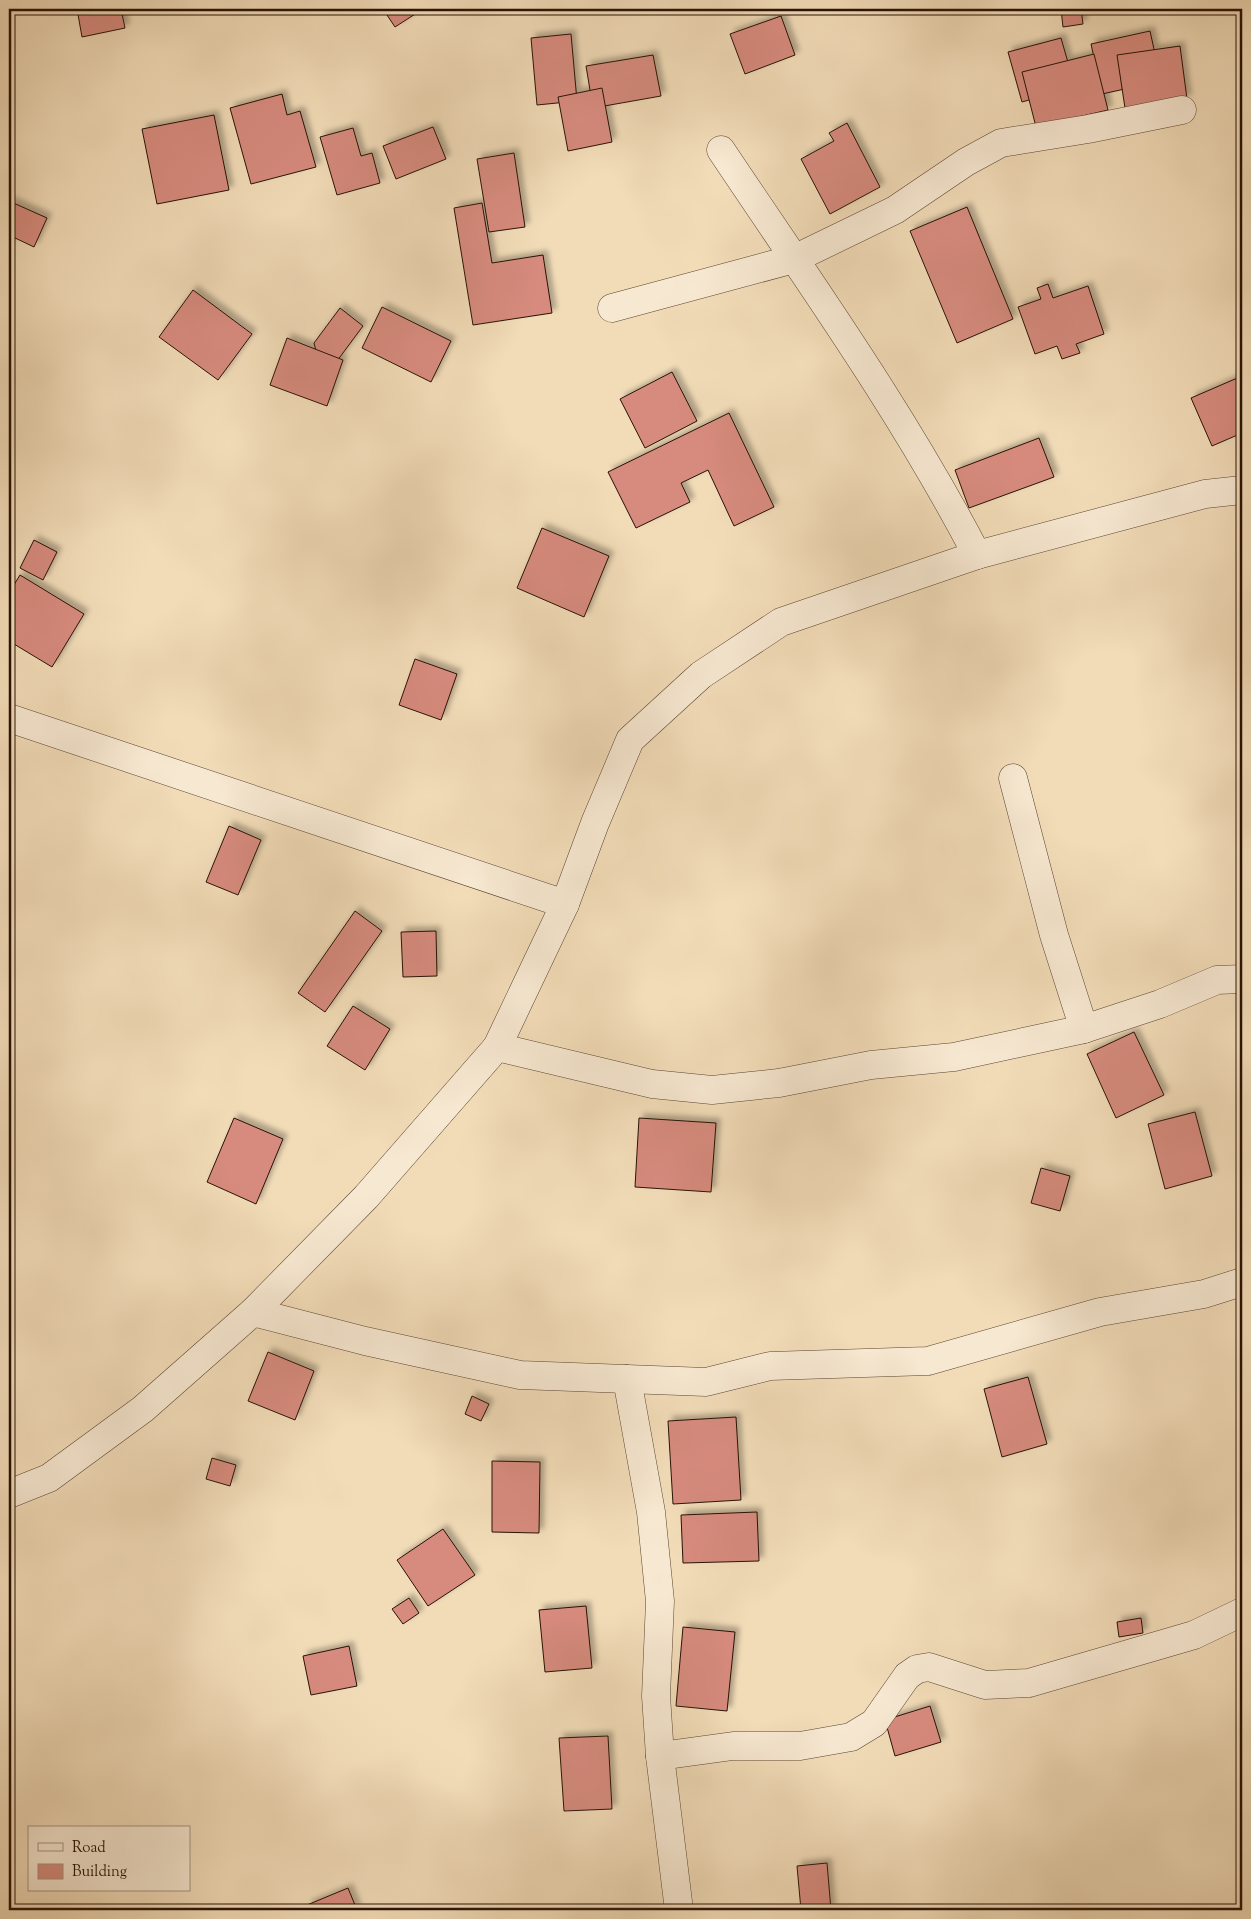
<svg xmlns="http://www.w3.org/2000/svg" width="1251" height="1919" font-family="'Sorts Mill Goudy',serif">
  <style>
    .building { fill: #d78b7e; stroke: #281204; filter: url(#shadow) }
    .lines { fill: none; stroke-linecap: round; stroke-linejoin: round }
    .minor-casing { stroke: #5a4431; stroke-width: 29 }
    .minor { stroke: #f7e8d1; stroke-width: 28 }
  </style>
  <defs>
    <filter id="shadow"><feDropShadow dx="4.5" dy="-4.5" stdDeviation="2.5" flood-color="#0004"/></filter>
  </defs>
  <rect width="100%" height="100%" fill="#f2dcb8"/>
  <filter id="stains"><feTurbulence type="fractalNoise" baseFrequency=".004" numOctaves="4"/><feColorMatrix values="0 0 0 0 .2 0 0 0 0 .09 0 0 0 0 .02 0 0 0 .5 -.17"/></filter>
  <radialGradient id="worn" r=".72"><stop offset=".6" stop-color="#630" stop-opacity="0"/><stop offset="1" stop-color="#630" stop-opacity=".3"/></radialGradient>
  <!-- building -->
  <g class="building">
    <polygon points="77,9 121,9 125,28 82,37"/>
    <polygon points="383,9 423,9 395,27"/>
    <polygon points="1061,9 1081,9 1083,24 1063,27"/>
    <polygon points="781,16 795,55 745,74 730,34"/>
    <polygon points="1150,31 1161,81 1102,94 1091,44"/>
    <polygon points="571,34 577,101 537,105 531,38"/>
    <polygon points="1061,38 1075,87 1022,102 1008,52"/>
    <polygon points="1180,46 1187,99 1125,108 1117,55"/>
    <polygon points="1094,54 1108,110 1036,127 1022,72"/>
    <polygon points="653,55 661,96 593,108 586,66"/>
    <polygon points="602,88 612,142 568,151 558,97"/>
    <polygon points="282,94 287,115 300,111 316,167 251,184 230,108"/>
    <polygon points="214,115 229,190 157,204 142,129"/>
    <polygon points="847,123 880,187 830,214 801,159 834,141 829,133"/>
    <polygon points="433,127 446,159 396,179 383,146"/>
    <polygon points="353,128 361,156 372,153 380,183 337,195 320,137"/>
    <polygon points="514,153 525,227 489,232 477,159"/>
    <polygon points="9,201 47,218 34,247 13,237 9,247"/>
    <polygon points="482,203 492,263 543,255 552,313 473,325 454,208"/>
    <polygon points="967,207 1013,319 957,343 910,231"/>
    <polygon points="1048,284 1053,298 1088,286 1104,334 1076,344 1080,353 1062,359 1057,346 1035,354 1018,307 1041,299 1037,288"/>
    <polygon points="193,290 252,334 218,380 159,337"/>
    <polygon points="382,307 451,341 431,382 362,348"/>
    <polygon points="340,308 363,326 337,361 316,351 314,343"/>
    <polygon points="287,338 343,360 327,406 270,385"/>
    <polygon points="672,372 697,421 645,448 620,399"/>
    <polygon points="1242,376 1242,433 1212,446 1191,398"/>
    <polygon points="729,413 774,507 734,526 708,470 681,483 690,502 636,528 608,472"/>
    <polygon points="1039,438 1054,477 969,508 955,470"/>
    <polygon points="542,528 609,556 584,617 517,588"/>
    <polygon points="34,540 57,552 43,580 20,568"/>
    <polygon points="20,575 84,614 52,667 9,641 9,593"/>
    <polygon points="415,659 457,674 441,720 399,705"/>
    <polygon points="229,826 261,840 238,895 206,882"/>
    <polygon points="355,911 382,931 325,1012 298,993"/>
    <polygon points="436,931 437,976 403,977 401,932"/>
    <polygon points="353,1006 390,1029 365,1070 327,1046"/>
    <polygon points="1134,1032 1164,1095 1116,1118 1087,1054"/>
    <polygon points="1195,1112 1212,1176 1165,1189 1148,1124"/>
    <polygon points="234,1118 283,1139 256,1204 207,1182"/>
    <polygon points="639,1118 716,1123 711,1192 635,1187"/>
    <polygon points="1041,1168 1070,1176 1060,1211 1031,1203"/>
    <polygon points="268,1352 314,1371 295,1420 248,1401"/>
    <polygon points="1028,1377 1047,1444 1002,1457 984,1389"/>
    <polygon points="472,1396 489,1404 481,1421 465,1414"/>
    <polygon points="736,1417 741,1500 673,1504 668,1421"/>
    <polygon points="212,1458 236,1465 230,1486 206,1479"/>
    <polygon points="492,1461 540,1462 539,1533 492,1532"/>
    <polygon points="757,1512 759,1561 683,1563 681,1515"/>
    <polygon points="443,1529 475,1575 428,1606 397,1560"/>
    <polygon points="409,1598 419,1613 403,1624 392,1609"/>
    <polygon points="586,1606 592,1668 545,1672 539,1610"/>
    <polygon points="1141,1618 1143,1633 1119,1637 1117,1622"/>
    <polygon points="683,1627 735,1632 727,1711 676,1706"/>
    <polygon points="349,1646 357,1686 311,1695 303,1656"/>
    <polygon points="930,1706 941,1742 895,1756 885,1720"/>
    <polygon points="608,1736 612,1809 564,1811 559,1738"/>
    <polygon points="827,1863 831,1910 801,1910 797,1866"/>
    <polygon points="348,1888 357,1910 310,1910 307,1905"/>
  </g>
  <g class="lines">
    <!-- minor casing -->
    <g class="minor-casing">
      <g id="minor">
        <path d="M721 150C810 283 903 413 977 555"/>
        <polyline points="612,308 794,259 895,210 966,162 1001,143 1088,129 1182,110"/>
        <polyline points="9,718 565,904"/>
        <polyline points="1013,778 1054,935 1084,1029"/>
        <polyline points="497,1047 652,1084 712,1090 779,1083 871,1065 954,1057 1084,1029 1160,1004 1217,980 1242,979"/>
        <polyline points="253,1312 365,1341 520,1375 706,1382 770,1366 928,1361 1100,1312 1204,1294 1242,1282"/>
        <polyline points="627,1379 651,1512 660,1601 656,1696 660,1756 679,1910"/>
        <polyline points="9,1494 49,1478 143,1409 253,1312 366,1197 497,1047 565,904 595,823 630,740 701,675 781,622 977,555 1205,494 1242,490"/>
        <polyline points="660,1756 733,1746 800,1746 851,1737 874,1723 907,1676 917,1669 929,1667 985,1685 1029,1683 1194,1635 1242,1612"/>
      </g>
    </g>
    <!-- minor -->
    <use href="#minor" class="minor"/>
  </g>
  <!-- margin -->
  <rect width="1251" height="1919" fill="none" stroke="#f2dcb8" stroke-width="30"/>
  <rect x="10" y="10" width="1231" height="1899" fill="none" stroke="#281204" stroke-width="2.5"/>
  <rect x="15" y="15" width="1221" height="1889" fill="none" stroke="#281204"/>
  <!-- legend -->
  <rect x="28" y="1826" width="162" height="65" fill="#f7e8d1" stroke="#a4927f"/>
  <rect x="38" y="1843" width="25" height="8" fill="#f7e8d1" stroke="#a4927f"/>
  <text x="72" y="1852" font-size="15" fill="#281204">Road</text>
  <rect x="38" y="1864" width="25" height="15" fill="#d78b7e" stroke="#a4927f"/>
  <text x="72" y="1876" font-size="15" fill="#281204">Building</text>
  <rect width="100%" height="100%" filter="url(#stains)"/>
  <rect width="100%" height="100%" fill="url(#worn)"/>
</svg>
